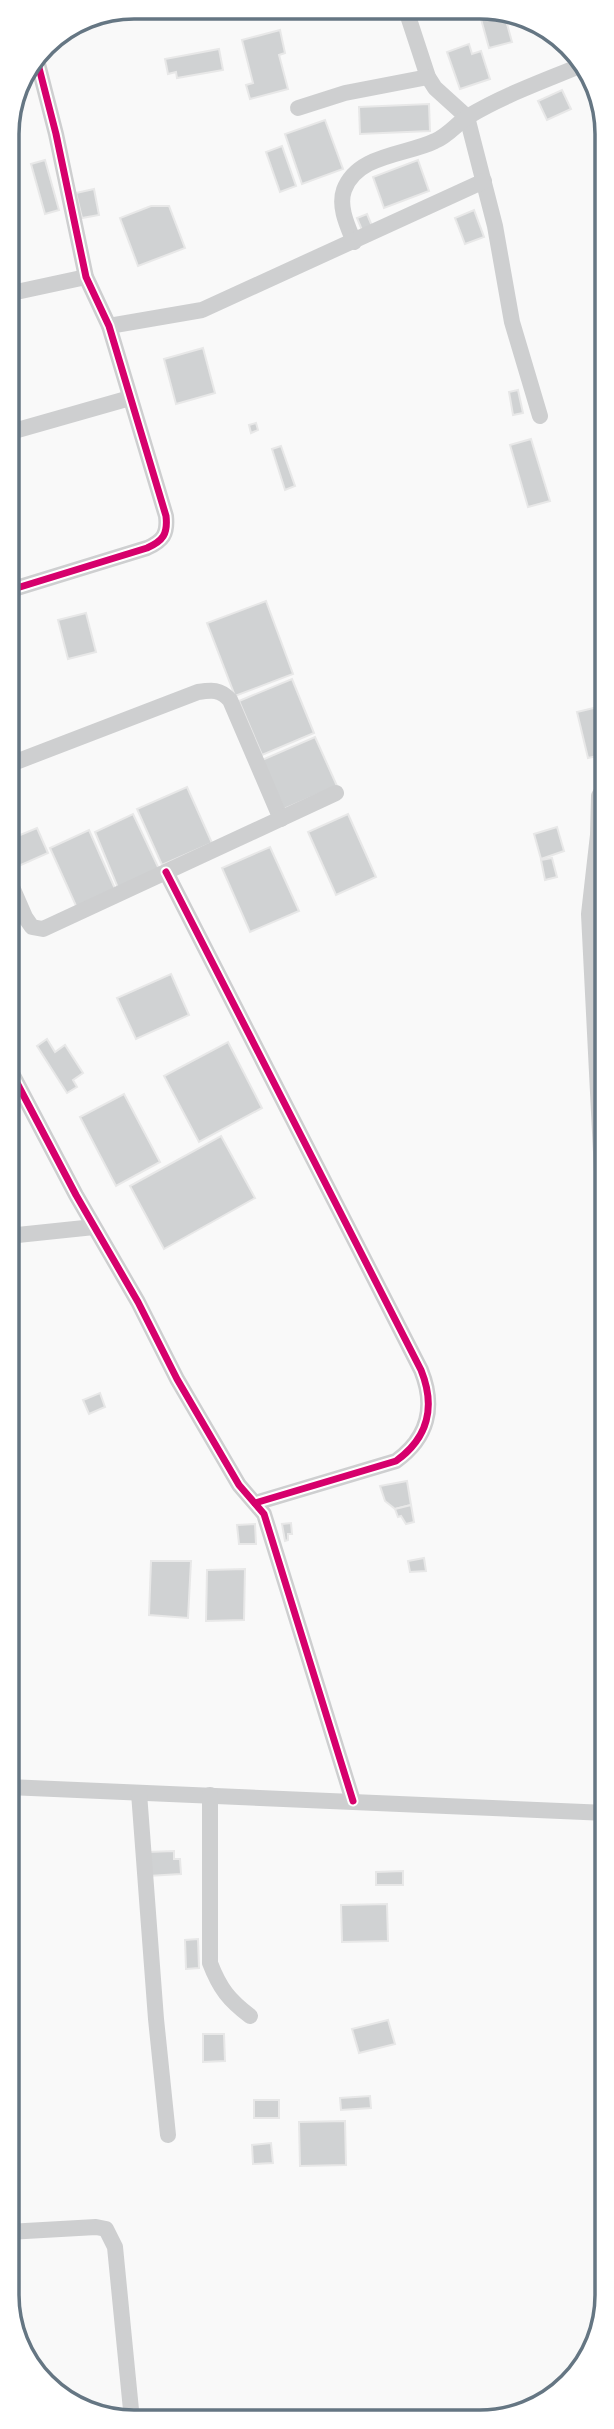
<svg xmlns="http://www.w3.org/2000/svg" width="614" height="2429" font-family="'Open Sans',sans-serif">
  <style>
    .building { fill: #d0d2d3; stroke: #e8e8e8; stroke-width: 2 }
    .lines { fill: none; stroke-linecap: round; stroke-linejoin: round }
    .street { stroke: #cecfd0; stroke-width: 16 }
    .cycleway-casing { stroke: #fff; stroke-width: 11 }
    .cycleway { stroke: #d6006c; stroke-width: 7 }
    .rim { fill: none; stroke: #657683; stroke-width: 3.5 }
  </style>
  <rect width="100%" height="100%" fill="#f9f9f9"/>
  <!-- building -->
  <g class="building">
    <polygon points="504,13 512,42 489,48 481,19"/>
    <polygon points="280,30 285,53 279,55 288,89 250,99 246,85 253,83 242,40"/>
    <polygon points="469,44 472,54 481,51 490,79 460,89 447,52"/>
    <polygon points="219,49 223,70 177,78 176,72 168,74 165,59"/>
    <polygon points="562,90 571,109 547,120 538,101"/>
    <polygon points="429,104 430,131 360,134 359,107"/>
    <polygon points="325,120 343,169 302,184 285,134"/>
    <polygon points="606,133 606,157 604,157 600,135"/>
    <polygon points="282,146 296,186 280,192 266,152"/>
    <polygon points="45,160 59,210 45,214 31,164"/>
    <polygon points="418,160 429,191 384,208 373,177"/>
    <polygon points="94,189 99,215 82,218 76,193"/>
    <polygon points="151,206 169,206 185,248 138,266 120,218"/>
    <polygon points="474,210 484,237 465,244 455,218"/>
    <polygon points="367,214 372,226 362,230 357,218"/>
    <polygon points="203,348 215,393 176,404 164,359"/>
    <polygon points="518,390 523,413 513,415 509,392"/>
    <polygon points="256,423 258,430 251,433 249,425"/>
    <polygon points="531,439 550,501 528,507 510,445"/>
    <polygon points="281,446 295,486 285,490 272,449"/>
    <polygon points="266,601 293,674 235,696 207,623"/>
    <polygon points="86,613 96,652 68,659 58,620"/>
    <polygon points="292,679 314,733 262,755 239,701"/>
    <polygon points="606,705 606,754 588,758 577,712"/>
    <polygon points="315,737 337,786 284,809 262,760"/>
    <polygon points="187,787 212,843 162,865 137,809"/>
    <polygon points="133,814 159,869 118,888 95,832"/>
    <polygon points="348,814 376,877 336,895 308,832"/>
    <polygon points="557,827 564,851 541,859 534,834"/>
    <polygon points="37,828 48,853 12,869 8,859 8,840"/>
    <polygon points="89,830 116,891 77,908 50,848"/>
    <polygon points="270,847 299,911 250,932 222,868"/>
    <polygon points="552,858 557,877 545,880 541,860"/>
    <polygon points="171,974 189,1015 136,1039 117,998"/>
    <polygon points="47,1039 55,1052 65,1045 83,1073 73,1080 77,1087 67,1093 37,1046"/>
    <polygon points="228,1042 262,1108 199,1142 164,1076"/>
    <polygon points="124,1094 160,1162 116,1186 80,1117"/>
    <polygon points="221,1136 255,1198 164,1249 130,1186"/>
    <polygon points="100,1393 105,1407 89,1414 83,1400"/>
    <polygon points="407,1481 411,1505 395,1509 385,1501 380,1486"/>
    <polygon points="411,1505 414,1522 406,1524 401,1516 398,1517 395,1509"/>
    <polygon points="291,1523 292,1534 288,1534 288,1540 285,1541 282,1524"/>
    <polygon points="255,1524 256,1544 239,1544 237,1525"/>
    <polygon points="424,1558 426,1571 410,1572 408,1561"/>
    <polygon points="151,1561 191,1561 188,1618 149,1615"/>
    <polygon points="245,1569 244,1620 206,1621 207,1570"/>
    <polygon points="174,1851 174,1859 180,1859 181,1874 148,1876 147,1852"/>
    <polygon points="403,1871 403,1885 376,1885 376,1872"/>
    <polygon points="387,1904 388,1941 342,1942 341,1905"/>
    <polygon points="198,1939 199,1968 186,1969 185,1940"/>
    <polygon points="388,2020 395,2044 359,2053 352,2029"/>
    <polygon points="203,2034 224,2034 225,2061 203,2062"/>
    <polygon points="370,2096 371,2108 341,2110 340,2098"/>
    <rect x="254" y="2100" width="25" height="18"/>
    <polygon points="345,2121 346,2165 300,2166 299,2122"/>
    <polygon points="271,2143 273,2163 253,2164 252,2145"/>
  </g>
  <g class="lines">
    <!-- street -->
    <g class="street">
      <polyline points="406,10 428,77 435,88 467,117 495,226 512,322 540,416"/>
      <polyline points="298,108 345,93 428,77"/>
      <path d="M354 242C348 227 338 207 344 190 357 154 407 155 435 141 449 135 457 123 469 116 504 95 544 81 582 65"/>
      <polyline points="7,294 86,277"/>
      <polyline points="109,326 202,310 484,181"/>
      <polyline points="7,433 130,398"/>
      <path d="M7 591 147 548C163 541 168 534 166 516L109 326 86 277 56 134 37 60"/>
      <path d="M8 765 198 692C212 690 220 689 230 700L281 819"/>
      <polyline points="606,784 599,796 598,835 589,914 606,1251"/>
      <path d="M166 872 421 1370C436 1407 428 1438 396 1461L255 1503"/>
      <polyline points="8,878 25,917 32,927 43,929 336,793"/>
      <polyline points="8,1066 76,1195 138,1302 177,1379 239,1485 264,1514 353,1801"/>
      <polyline points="8,1236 94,1227"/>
      <polyline points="8,1787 607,1813"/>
      <polyline points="139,1793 156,2019 168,2135"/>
      <path d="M210 1795V1963C220 1989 229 2000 250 2016"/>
      <polyline points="8,2232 96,2227 106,2229 115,2247 132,2420"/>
    </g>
    <!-- cycleway casing -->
    <g class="cycleway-casing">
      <g id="cycleway">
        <path d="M7 591 147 548C163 541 168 534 166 516L109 326 86 277 56 134 37 60"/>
        <path d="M166 872 421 1370C436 1407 428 1438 396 1461L255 1503"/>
        <polyline points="8,1066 76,1195 138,1302 177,1379 239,1485 264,1514 353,1801"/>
      </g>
    </g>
    <!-- cycleway -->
    <use href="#cycleway" class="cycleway"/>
  </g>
  <!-- crop -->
  <path d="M0 0H614V2429H0ZM134 19H480A115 115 0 0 1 595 134V2295A115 115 0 0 1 480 2410H134A115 115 0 0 1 19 2295V134A115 115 0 0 1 134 19Z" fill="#fff" fill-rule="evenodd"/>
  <path class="rim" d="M134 19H480A115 115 0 0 1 595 134V2295A115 115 0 0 1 480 2410H134A115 115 0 0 1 19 2295V134A115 115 0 0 1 134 19Z"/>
</svg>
